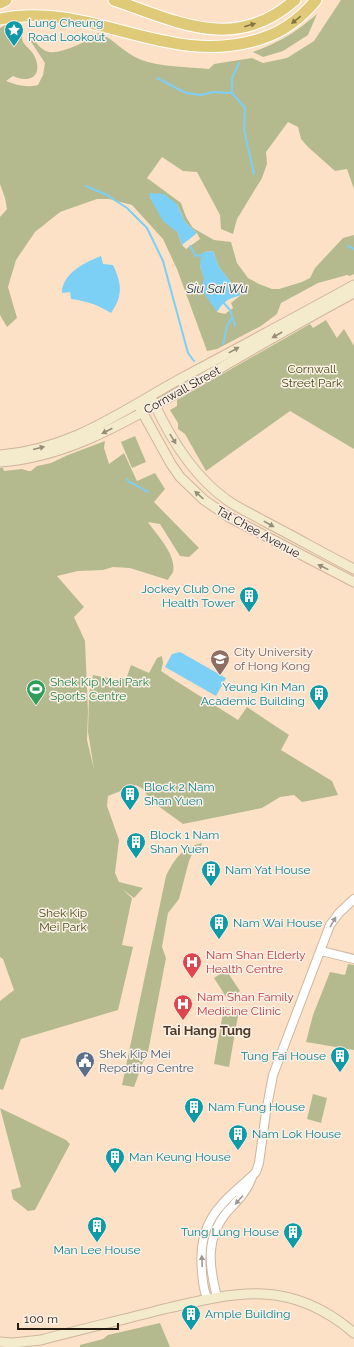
<svg xmlns="http://www.w3.org/2000/svg" width="354" height="1347" font-family="Raleway,sans-serif">
  <style>
    .green { fill: #b4ba8e; fill-rule: evenodd }
    .water { fill: #7ccff5 }
    .lines { fill: none; stroke-linecap: round; stroke-linejoin: round }
    .stream { stroke: #7ccff5; stroke-width: 2 }
    .tertiary-casing { stroke: #cfb59d; stroke-width: 10 }
    .secondary-casing { stroke: #cfb59d; stroke-width: 11 }
    .trunk-casing { stroke: #fff; stroke-width: 13 }
    .tertiary { stroke: #fff; stroke-width: 8 }
    .secondary { stroke: #f4ebcc; stroke-width: 9 }
    .trunk { stroke: #e0ca78; stroke-width: 11 }
    .oneway { fill: #827244 }
    .oneway2 { fill: #968d78 }
    .oneway3 { fill: #9c9894 }
    .labels { text-anchor: middle; dominant-baseline: central; stroke-width: 3; stroke-linejoin: round; paint-order: stroke }
    .culture-label { font-size: 12px; fill: #0d838f; stroke: #fcf1e7; text-anchor: start }
    .park-label { font-size: 12px; fill: #484e17; stroke: #fcf1e7 }
    .street-label { font-size: 12px; fill: #241a11; stroke: #fcf1e7 }
    .education-label { font-size: 12px; fill: #785e54; stroke: #fcf1e7; text-anchor: start }
    .leisure-label { font-size: 12px; fill: #27864d; stroke: #fcf1e7; text-anchor: start }
    .health-label { font-size: 12px; fill: #be3a42; stroke: #fcf1e7; text-anchor: start }
    .service-label { font-size: 12px; fill: #4e5e75; stroke: #fcf1e7; text-anchor: start }
    .water-label { font-size: 13px; font-style: italic; fill: #193e4f; stroke: #fcf1e7 }
    .neighbourhood-label { font-size: 13px; font-weight: bold; fill: #4d3822; stroke: #fcf1e7 }
  </style>
  <rect width="100%" height="100%" fill="#fce1c7"/>
  <!-- green -->
  <g class="green">
    <path d="M341 0H354V189L347 169 335 171 308 147 301 139 298 127 288 122 266 152 267 164 262 178 237 219 233 234 221 229 220 215 197 172 183 171 162 157 147 178 181 203 186 217 193 228 214 240 231 242 237 263 248 278 259 284 272 289H279L302 282 310 278 315 268 343 238 354 235V274L350 276 347 275 318 283 281 303 277 314 261 326 217 349 207 351 177 269 163 239 132 205 109 199H97L60 212 35 232 16 260 8 287 17 318 7 327 0 315V217L7 209 5 198 0 184V28L15 20C16 22 19 24 21 27 23 31 21 38 23 42 27 48 34 52 36 60 42 78 27 83 13 76L6 81C16 85 27 88 38 85L43 75 45 63 28 37 31 35C36 42 40 50 49 52 62 54 88 41 98 33 113 38 124 53 139 59 159 67 188 67 209 69L214 64 252 58 263 63 287 58 314 41ZM150 198 177 204 185 222 197 233 200 239 186 249 182 245 178 233ZM213 251 219 267 241 295 231 303 233 308 225 314 217 312 200 266 204 252Z"/>
    <path d="M317 14 308 35 283 51 263 57 253 52C280 42 295 33 317 14Z"/>
    <polygon points="326,320 337,338 344,329 354,346 354,449 290,411 206,471 185,434 178,429 178,423 170,410 177,406 177,400 310,324 313,328"/>
    <polygon points="135,436 146,462 132,468 121,442"/>
    <path d="M105 441 104 448 109 464 124 453 137 481 155 473 165 489 154 502 199 548 189 557 180 556 160 524 148 522C156 534 177 555 173 572 172 574 169 577 168 580L130 568 113 567 103 570 78 571 57 576 84 607 74 617 85 641 88 712 87 740 94 769 88 732 89 693 93 675 117 680 119 678 126 679 131 665 149 673 157 658 162 656 163 663 161 671 176 681 238 720 247 707 289 735 281 750 332 781 338 795 302 802 294 795 280 797 262 808 183 824 150 800 143 789 136 785 108 796 107 806 119 840 115 873 119 882 143 888 134 898 122 889 132 898 122 945 133 947 118 1010 21 1039 3 1090 0 1089V1001L14 990 3 959 0 957V468H3L4 471 22 469 28 471H31L37 466 51 463 68 455Z"/>
    <path d="M202 843 201 846 193 852 189 861 179 899 168 913 162 947 166 958 147 1057 143 1062 134 1087 122 1085 166 876C175 858 182 848 202 843Z"/>
    <polygon points="348,964 354,965 354,1050 306,1042 313,1015 330,972 345,975"/>
    <polygon points="226,970 240,991 228,1000 214,978"/>
    <polygon points="224,1007 239,1010 229,1067 214,1064"/>
    <polygon points="313,1094 327,1098 321,1123 307,1119"/>
    <polygon points="0,1108 66,1140 70,1144 35,1210 28,1211 13,1199 11,1190 21,1187"/>
    <polygon points="160,1323 170,1347 80,1347 80,1345 103,1339 108,1335"/>
  </g>
  <!-- water -->
  <g class="water">
    <polygon points="149,193 164,194 177,204 185,222 197,233 182,245 178,233 163,221 150,198"/>
    <path d="M213 251 219 267 241 295C228 299 225 300 217 312L201 289 204 278 200 266 201 255 204 252Z"/>
    <path d="M101 256 103 264 113 265C122 284 123 296 111 313 98 305 87 301 71 299L70 292 62 293C62 273 86 262 101 256Z"/>
    <polygon points="180,652 226,678 216,696 165,667 172,654"/>
  </g>
  <g class="lines">
    <!-- stream -->
    <g class="stream">
      <polyline points="239,63 232,78 232,93 245,108 244,129 254,174"/>
      <polyline points="157,78 186,93 201,95 213,92 232,93"/>
      <polyline points="86,186 107,195 127,208 147,228 163,261 188,353 194,361"/>
      <polyline points="190,246 196,256 201,255"/>
      <polyline points="348,246 354,249"/>
      <polyline points="223,302 230,310 235,326"/>
      <path d="M223 344C227 333 224 327 232 318"/>
      <polyline points="127,479 129,482 132,483 148,492"/>
    </g>
    <!-- tertiary casing -->
    <g class="tertiary-casing">
      <g id="tertiary">
        <polyline points="321,951 354,959"/>
        <path d="M217 1297C209 1266 205 1238 227 1212 237 1201 247 1192 252 1177"/>
        <path d="M208 1299C203 1291 203 1281 202 1272 197 1223 218 1206 252 1176L256 1172 259 1163 266 1112 273 1075 330 925 339 913 354 899"/>
      </g>
    </g>
    <!-- secondary casing -->
    <g class="secondary-casing">
      <g id="secondary">
        <path d="M153 401C170 438 193 476 227 500 238 508 250 513 262 520 293 536 323 553 354 569"/>
        <polyline points="140,408 171,464 180,477 204,500 229,517 354,582"/>
        <path d="M0 455C72 449 120 412 180 379 238 348 296 317 354 285"/>
        <path d="M0 462C71 457 132 418 193 384 246 353 300 322 354 293"/>
        <path d="M0 1342 13 1343 41 1340C79 1330 117 1321 156 1311 232 1293 288 1276 354 1333"/>
      </g>
    </g>
    <!-- trunk casing -->
    <g class="trunk-casing">
      <g id="trunk">
        <path d="M114 0C178 22 235 53 295 0"/>
        <polyline points="0,3 6,0"/>
        <path d="M0 19C92 0 169 70 263 38 284 31 302 17 316 0"/>
      </g>
    </g>
    <!-- tertiary -->
    <use href="#tertiary" class="tertiary"/>
    <!-- secondary -->
    <use href="#secondary" class="secondary"/>
    <!-- trunk -->
    <use href="#trunk" class="trunk"/>
  </g>
  <!-- one-way arrows -->
  <defs><path id="oneway-solid" d="M-6-.8H1V-3.2L6.5 0L1 3.2V.8H-6Z"/></defs>
  <g class="oneway">
    <use href="#oneway-solid" transform="translate(296 20) rotate(141)"/>
    <use href="#oneway-solid" transform="translate(250 25) rotate(-16)"/>
  </g>
  <g class="oneway2">
    <use href="#oneway-solid" transform="translate(277 335) rotate(150)"/>
    <use href="#oneway-solid" transform="translate(234 350) rotate(-29)"/>
    <use href="#oneway-solid" transform="translate(107 431) rotate(153)"/>
    <use href="#oneway-solid" transform="translate(173 439) rotate(59)"/>
    <use href="#oneway-solid" transform="translate(39 448) rotate(-14)"/>
    <use href="#oneway-solid" transform="translate(199 495) rotate(-138)"/>
    <use href="#oneway-solid" transform="translate(269 524) rotate(29)"/>
    <use href="#oneway-solid" transform="translate(323 567) rotate(-154)"/>
  </g>
  <g class="oneway3">
    <use href="#oneway-solid" transform="translate(333 922) rotate(-60)"/>
    <use href="#oneway-solid" transform="translate(239 1200) rotate(131)"/>
    <use href="#oneway-solid" transform="translate(202 1261) rotate(-92)"/>
  </g>
  <!-- icons -->
  <defs>
    <g id="sight-pin" transform="scale(1)"><path d="M0 17L-7.5 6A9.5 9.5 0 1 1 7.5 6Z" fill="#0f9aa8" stroke="#fcf1e7"/><path d="M0-6L1.8-2.2L6-1.7L2.9 1.2L3.7 5.4L0 3.3L-3.7 5.4L-2.9 1.2L-6-1.7L-1.8-2.2Z" fill="#fff"/></g>
    <g id="building-pin" transform="scale(1)"><path d="M0 17L-7.5 6A9.5 9.5 0 1 1 7.5 6Z" fill="#0f9aa8" stroke="#fcf1e7"/><path d="M-4-6H4V6H1V3H-1V6H-4ZM-2.5-4.3h1.7v1.8h-1.7ZM.8-4.3h1.7v1.8H.8ZM-2.5-1h1.7V.8h-1.7ZM.8-1h1.7V.8H.8Z" fill="#fff"/></g>
    <g id="university-pin" transform="scale(1)"><path d="M0 17L-7.5 6A9.5 9.5 0 1 1 7.5 6Z" fill="#8d6e63" stroke="#fcf1e7"/><path d="M0-5L7-2L0 1L-7-2ZM-4 1L0 2.5L4 1V4Q0 6-4 4Z" fill="#fff"/></g>
    <g id="stadium-pin" transform="scale(1)"><path d="M0 17L-7.5 6A9.5 9.5 0 1 1 7.5 6Z" fill="#2e9e5b" stroke="#fcf1e7"/><path d="M0-5a6.5 5 0 1 0 0 10a6.5 5 0 1 0 0-10ZM-3.5-1.8h7v3.6h-7Z" fill="#fff"/></g>
    <g id="hospital-pin" transform="scale(1)"><path d="M0 17L-7.5 6A9.5 9.5 0 1 1 7.5 6Z" fill="#e0444e" stroke="#fcf1e7"/><path d="M-5-5h3v3.5h4V-5h3V5h-3V1.5h-4V5h-3Z" fill="#fff"/></g>
    <g id="civic-pin" transform="scale(1)"><path d="M0 17L-7.5 6A9.5 9.5 0 1 1 7.5 6Z" fill="#5c6f8a" stroke="#fcf1e7"/><path d="M-.6-6.5H3V-4.5H.6V-3L4-1V1h2V6H-6V1h2V-1L-.6-3ZM-1.2 2.5V6h2.4V2.5Z" fill="#fff"/></g>
  </defs>
  <g fill-rule="evenodd">
    <use href="#sight-pin" x="14" y="30"/>
    <use href="#building-pin" x="249" y="596"/>
    <use href="#university-pin" x="220" y="659"/>
    <use href="#stadium-pin" x="36" y="689"/>
    <use href="#building-pin" x="319" y="694"/>
    <use href="#building-pin" x="130" y="794"/>
    <use href="#building-pin" x="136" y="842"/>
    <use href="#building-pin" x="211" y="870"/>
    <use href="#building-pin" x="219" y="923"/>
    <use href="#hospital-pin" x="192" y="962"/>
    <use href="#hospital-pin" x="183" y="1004"/>
    <use href="#building-pin" x="340" y="1056"/>
    <use href="#civic-pin" x="85" y="1061"/>
    <use href="#building-pin" x="194" y="1107"/>
    <use href="#building-pin" x="238" y="1134"/>
    <use href="#building-pin" x="115" y="1157"/>
    <use href="#building-pin" x="97" y="1226"/>
    <use href="#building-pin" x="293" y="1232"/>
    <use href="#building-pin" x="191" y="1314"/>
  </g>
  <g class="labels">
    <!-- culture labels -->
    <g class="culture-label">
      <text x="28" y="23">Lung Cheung<tspan x="28" dy="14">Road Lookout</tspan></text>
      <text x="235" y="589" text-anchor="end">Jockey Club One<tspan x="235" dy="14">Health Tower</tspan></text>
      <text x="305" y="687" text-anchor="end">Yeung Kin Man<tspan x="305" dy="14">Academic Building</tspan></text>
      <text x="144" y="787">Block 2 Nam<tspan x="144" dy="14">Shan Yuen</tspan></text>
      <text x="150" y="835">Block 1 Nam<tspan x="150" dy="14">Shan Yuen</tspan></text>
      <text x="225" y="870">Nam Yat House</text>
      <text x="233" y="923">Nam Wai House</text>
      <text x="326" y="1056" text-anchor="end">Tung Fai House</text>
      <text x="208" y="1107">Nam Fung House</text>
      <text x="252" y="1134">Nam Lok House</text>
      <text x="129" y="1157">Man Keung House</text>
      <text x="279" y="1232" text-anchor="end">Tung Lung House</text>
      <text x="97" y="1250" text-anchor="middle">Man Lee House</text>
      <text x="205" y="1314">Ample Building</text>
    </g>
    <!-- park labels -->
    <g class="park-label">
      <text x="312" y="369">Cornwall<tspan x="312" dy="14">Street Park</tspan></text>
      <text x="63" y="913">Shek Kip<tspan x="63" dy="14">Mei Park</tspan></text>
    </g>
    <!-- street labels -->
    <g class="street-label">
      <text transform="translate(182 390) rotate(-29)">Cornwall Street</text>
      <text transform="translate(258 532) rotate(29)">Tat Chee Avenue</text>
    </g>
    <!-- education labels -->
    <g class="education-label">
      <text x="234" y="652">City University<tspan x="234" dy="14">of Hong Kong</tspan></text>
    </g>
    <!-- leisure labels -->
    <g class="leisure-label">
      <text x="50" y="682">Shek Kip Mei Park<tspan x="50" dy="14">Sports Centre</tspan></text>
    </g>
    <!-- health labels -->
    <g class="health-label">
      <text x="206" y="955">Nam Shan Elderly<tspan x="206" dy="14">Health Centre</tspan></text>
      <text x="197" y="997">Nam Shan Family<tspan x="197" dy="14">Medicine Clinic</tspan></text>
    </g>
    <!-- service labels -->
    <g class="service-label">
      <text x="99" y="1054">Shek Kip Mei<tspan x="99" dy="14">Reporting Centre</tspan></text>
    </g>
    <!-- water labels -->
    <g class="water-label">
      <text x="217" y="288">Siu Sai Wu</text>
    </g>
    <!-- neighbourhood labels -->
    <g class="neighbourhood-label">
      <text x="207" y="1030">Tai Hang Tung</text>
    </g>
  </g>
  <!-- scale -->
  <path d="M18 1323v6h100v-6" fill="none" stroke="#241a11" stroke-width="2"/>
  <text x="24" y="1323" font-size="12" fill="#241a11" stroke="#fcf1e7" stroke-width="3" paint-order="stroke">100 m</text>
</svg>
